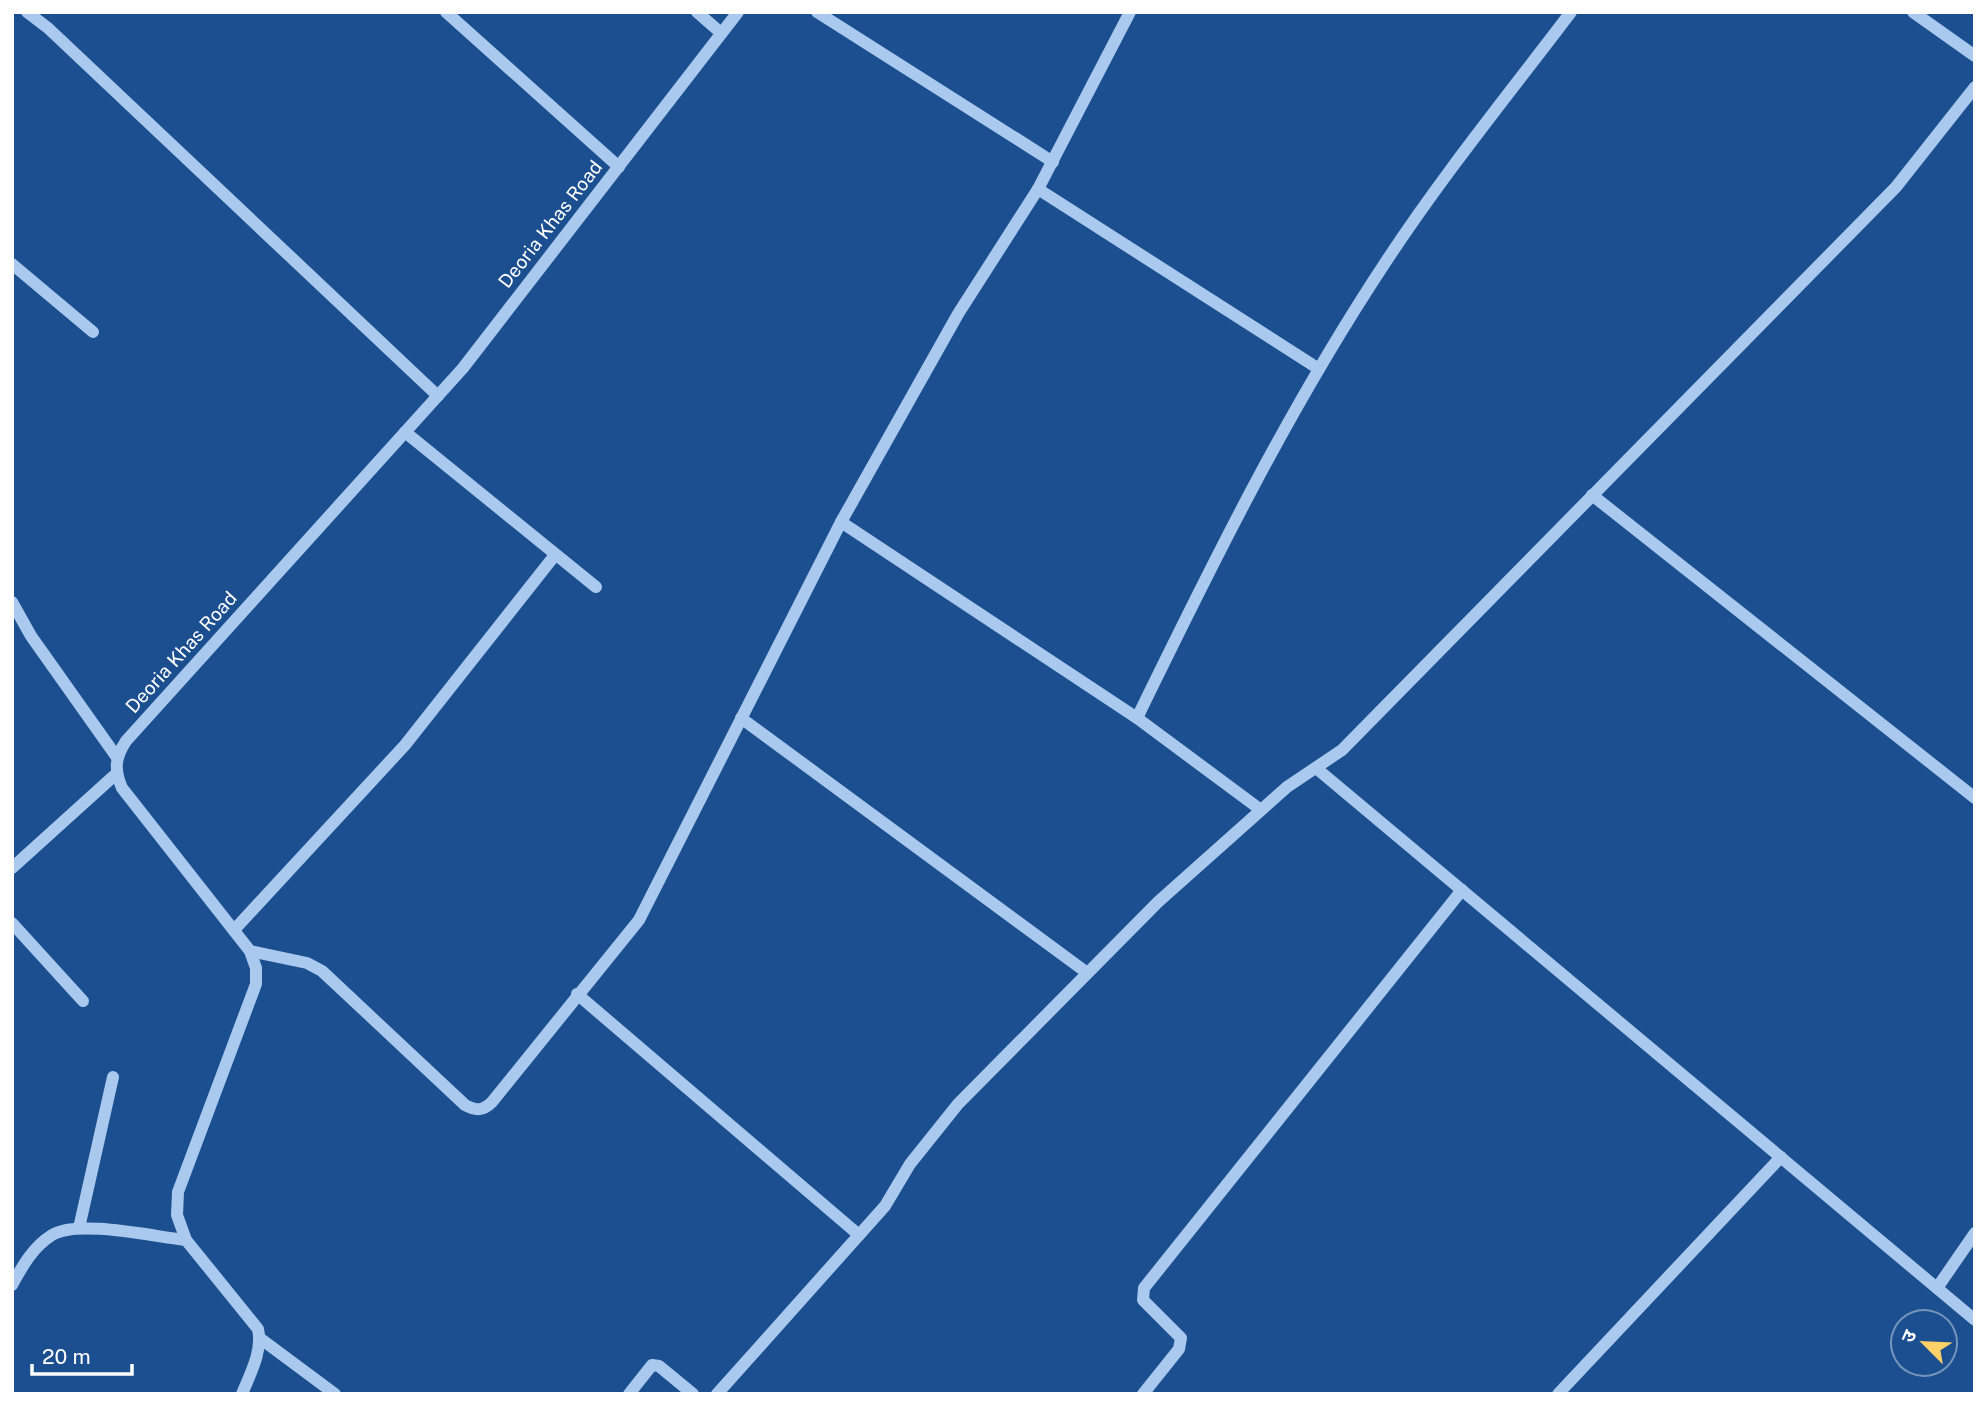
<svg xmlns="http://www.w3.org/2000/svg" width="1987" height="1406" font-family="'Public Sans','Noto Sans Devanagari',sans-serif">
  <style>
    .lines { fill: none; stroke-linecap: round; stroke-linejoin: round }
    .minor { stroke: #a9c9ee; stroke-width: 12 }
    .labels { text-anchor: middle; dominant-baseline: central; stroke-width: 7; stroke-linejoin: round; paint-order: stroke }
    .street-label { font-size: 19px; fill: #fff; stroke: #1b4f8f }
  </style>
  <rect width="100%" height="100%" fill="#1b4f8f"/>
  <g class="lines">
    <!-- minor -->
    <g class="minor">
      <polyline points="27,12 48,28 438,396"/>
      <polyline points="446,12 619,167"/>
      <polyline points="697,12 721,33"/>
      <polyline points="817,12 1053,162"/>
      <polyline points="1913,12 1975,56"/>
      <polyline points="1038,189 1319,369"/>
      <polyline points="12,264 93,332"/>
      <polyline points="405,432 596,587"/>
      <polyline points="1592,495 1975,798"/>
      <polyline points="841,522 1137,718 1261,810"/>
      <polyline points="12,602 31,636 116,756"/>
      <polyline points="741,718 1086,972"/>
      <path d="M1137 718C1213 562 1289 408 1385 263 1442 176 1508 95 1571 12"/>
      <polyline points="1316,768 1975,1320"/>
      <polyline points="12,868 116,774"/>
      <polyline points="12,923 83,1001"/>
      <polyline points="234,930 405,745 555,555"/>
      <path d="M250 951 307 963 322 971 465 1105C476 1111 483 1111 492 1102L639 920 841 522 958 314 1038 189 1130 12"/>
      <polyline points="577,994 859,1235"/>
      <polyline points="79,1228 113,1077"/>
      <path d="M12 1285C23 1265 33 1247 52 1235 78 1219 155 1237 186 1240"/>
      <polyline points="1937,1288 1975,1233"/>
      <polyline points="261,1339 335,1394"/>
      <path d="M242 1394C250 1374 263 1351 258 1329L186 1240 177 1215 178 1192 256 984V968L250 951 122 788C114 769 115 758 126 741L463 368 738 12"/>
      <polyline points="629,1394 652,1365 659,1366 693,1394"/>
      <polyline points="717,1394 885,1206 910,1164 958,1104 1158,902 1287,787 1342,750 1896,187 1975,87"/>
      <polyline points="1143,1394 1179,1349 1181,1338 1143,1300 1144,1288 1462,890"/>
      <polyline points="1558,1394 1781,1157"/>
    </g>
  </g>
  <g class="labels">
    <!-- street labels -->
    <g class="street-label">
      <text transform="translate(550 224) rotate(-52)">Deoria Khas Road</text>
      <text transform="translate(181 652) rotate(-48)">Deoria Khas Road</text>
    </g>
  </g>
  <!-- border -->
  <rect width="1987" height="1406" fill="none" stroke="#ffffff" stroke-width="28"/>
  <!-- north arrow -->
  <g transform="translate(1924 1343) rotate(294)"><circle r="33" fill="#1b4f8f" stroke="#7695bc" stroke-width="2"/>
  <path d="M0-5L12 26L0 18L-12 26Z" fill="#ffd166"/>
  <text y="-10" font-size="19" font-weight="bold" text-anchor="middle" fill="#ffffff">उ</text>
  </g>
  <!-- scale -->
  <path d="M32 1364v10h100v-10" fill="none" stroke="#ffffff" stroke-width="3.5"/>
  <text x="42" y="1364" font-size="21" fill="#ffffff" stroke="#1b4f8f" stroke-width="5" paint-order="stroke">20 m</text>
</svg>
